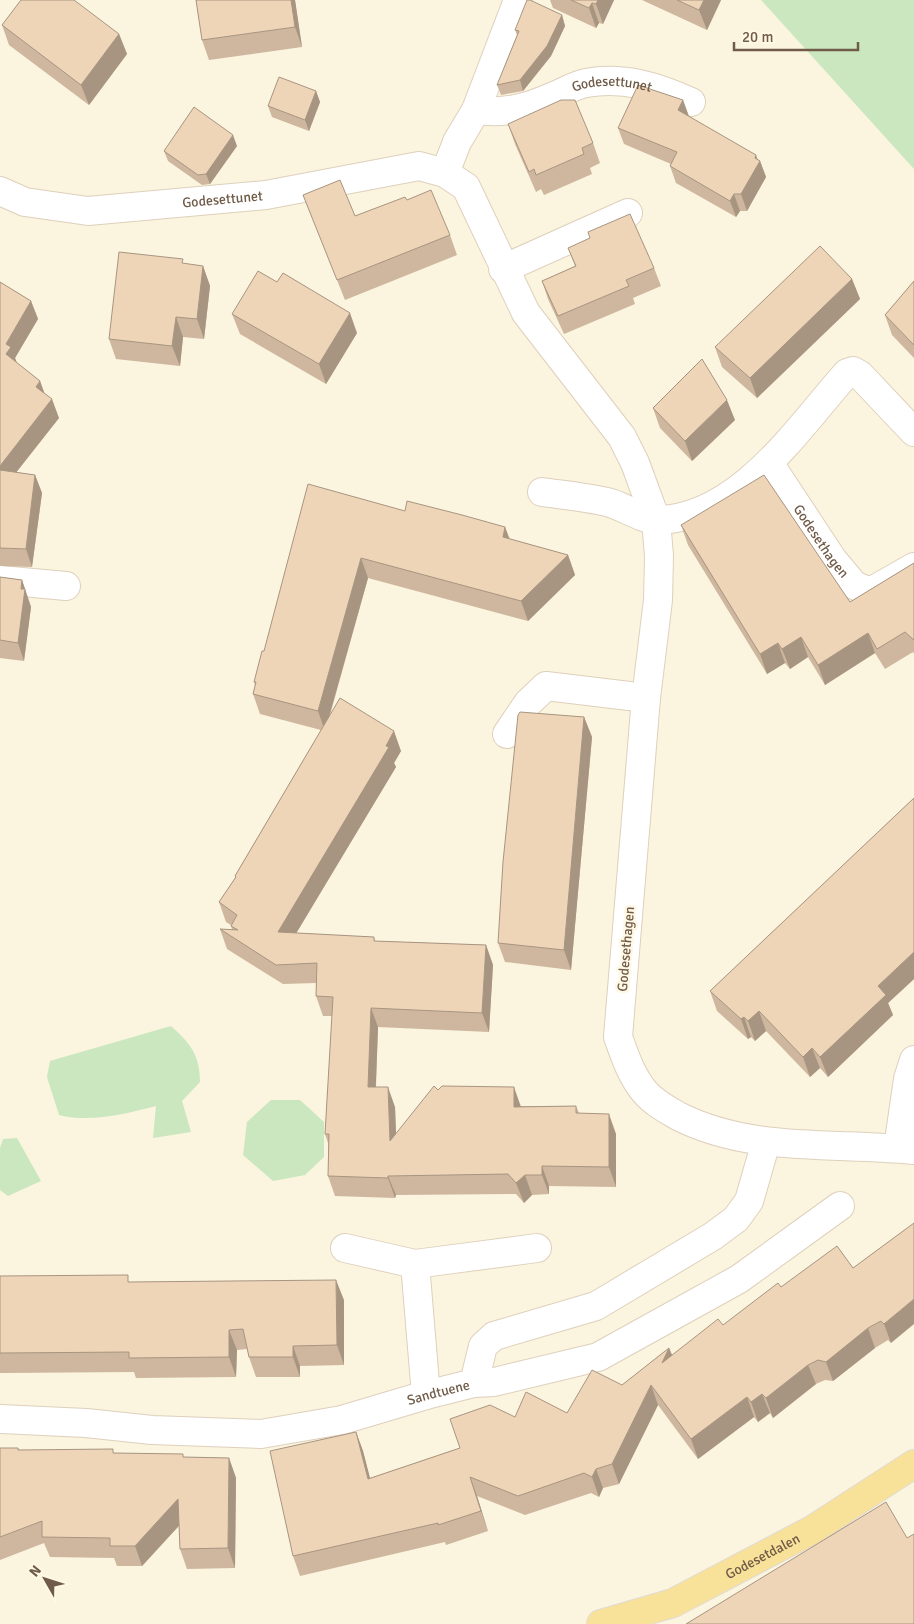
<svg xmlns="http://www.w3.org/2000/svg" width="914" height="1624" font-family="Signika,sans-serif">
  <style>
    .green { fill: #cae7bf }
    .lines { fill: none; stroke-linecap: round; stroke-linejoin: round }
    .minor-casing { stroke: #ded0bc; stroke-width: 30 }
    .major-casing { stroke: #e0dbd7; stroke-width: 30 }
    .minor { stroke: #fff; stroke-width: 28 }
    .major { stroke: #f8e198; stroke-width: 28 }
    .wall { fill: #ceb79e }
    .shaded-wall { fill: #a79581 }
    .building { fill: #efd5b8; stroke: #a79581 }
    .labels { text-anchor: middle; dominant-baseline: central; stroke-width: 5; stroke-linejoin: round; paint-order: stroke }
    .street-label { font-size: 14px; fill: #705b48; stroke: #fef8e4 }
  </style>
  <rect width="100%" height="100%" fill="#fbf4df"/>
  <!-- green -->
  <g class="green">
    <polygon points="761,0 914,0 914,169"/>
    <path d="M171 1026C190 1043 200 1055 200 1082L182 1101 191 1132 153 1138 156 1106C125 1114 90 1123 59 1115L47 1077 50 1061Z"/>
    <polygon points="271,1100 300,1100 324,1122 324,1157 305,1175 273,1181 243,1155 247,1122"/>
    <polygon points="17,1138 41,1181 8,1196 0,1190 0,1148 3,1139"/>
  </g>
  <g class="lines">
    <!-- minor casing -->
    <g class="minor-casing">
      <g id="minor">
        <path id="s1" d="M476 110C505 114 527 108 554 96 564 92 575 85 586 83 624 76 657 87 691 102"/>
        <polyline points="445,173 457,142 476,110 518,0"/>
        <path id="s2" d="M0 191 25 202 88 211 266 195 419 166 445 173 466 187 526 313 622 437 635 463 656 520 659 556 658 600 646 698 618 1037C625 1056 631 1075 644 1091 653 1102 666 1109 678 1116 751 1153 835 1142 914 1150"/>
        <polyline points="503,269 628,213"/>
        <path id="s3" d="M769 463 833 560 854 585 870 592 914 567"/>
        <path d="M542 492C564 495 586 497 607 502 621 505 643 520 657 520 736 519 794 434 840 381L847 373 853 371 860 375 914 432"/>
        <polyline points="0,580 66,586"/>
        <polyline points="507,734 528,703 546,686 646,698"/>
        <polyline points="898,1148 908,1079 914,1060"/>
        <polyline points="345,1248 415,1264 537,1248"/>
        <polyline points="415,1264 426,1395"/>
        <polyline points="474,1383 494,1382 598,1357 739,1279 840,1206"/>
        <path id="s4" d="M0 1419 86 1423 152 1430 261 1434 342 1420 426 1395 474 1383 483 1346 494 1336 596 1306 713 1236 736 1219 749 1201 766 1142"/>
      </g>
    </g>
    <!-- major casing -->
    <g class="major-casing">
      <g id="major">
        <path id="s5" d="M601 1624 673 1603 812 1530 914 1464"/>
      </g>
    </g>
    <!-- minor -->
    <use href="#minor" class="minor"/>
    <!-- major -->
    <use href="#major" class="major"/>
  </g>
  <!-- wall -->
  <g class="wall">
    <polygon points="196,0 295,0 302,47 209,60 202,40"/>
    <polygon points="550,0 614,0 603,24 599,23 596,28 553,8"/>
    <polygon points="642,0 721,0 707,30"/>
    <polygon points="562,15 565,26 551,56 523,91 501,95 497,85 517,35 515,30"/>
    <polygon points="2,25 119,34 127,54 89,105 9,45"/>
    <polygon points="316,91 320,102 309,131 272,117 268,106"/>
    <polygon points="683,100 689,116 760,161 766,177 747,211 740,211 736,217 676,183 670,166 671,164 624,144 618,128"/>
    <polygon points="508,124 593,143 600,163 590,168 592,174 544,195 541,189 536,192 515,144"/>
    <polygon points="237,146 210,184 202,185 168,161 164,151"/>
    <polygon points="303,195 355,216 407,200 450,235 457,255 345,300"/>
    <polygon points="568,248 654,268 661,286 633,298 635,304 564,334 548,299 542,281 575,266"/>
    <polygon points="184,264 203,266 210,286 204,339 183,337 180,366 116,359 109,339"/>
    <polygon points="852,279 860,299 757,398 722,367 715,347"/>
    <polygon points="914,281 914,358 892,335 885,315"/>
    <polygon points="0,282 31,301 38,319 15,358 17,363 40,381 44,393 59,418 16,472 35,475 42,493 32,567 0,566"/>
    <polygon points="232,314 357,333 326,384 240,334"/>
    <polygon points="653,408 735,420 692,461 660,428"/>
    <polygon points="405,511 505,527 510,539 568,555 575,575 528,621 368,578 330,715 401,751 394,763 396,767 296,933 374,937 375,941 486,945 493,965 489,1032 378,1027 376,1087 395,1107 396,1134 438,1090 521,1106 576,1106 579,1113 616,1134 616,1187 549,1186 549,1194 532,1195 524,1203 516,1194 396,1195 395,1198 335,1196 328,1176 328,1143 325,1134 332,1016 323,1016 316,996 316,983 283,984 227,949 220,929 232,930 231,925 226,922 219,902 235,878 235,876 321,730 260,714 253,694 255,685 254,682 264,651"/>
    <polygon points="681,525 850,602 914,563 914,654 913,652 885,669 875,653 825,685 808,657 790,669 785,663 767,674 688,545"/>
    <polygon points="0,577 22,580 31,607 24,661 0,658"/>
    <polygon points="584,717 592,737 571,970 505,962 498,943"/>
    <polygon points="914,798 914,979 888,1003 893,1015 828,1077 820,1068 810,1077 766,1031 755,1041 751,1037 748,1039 717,1011 710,991"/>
    <polygon points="914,1223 891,1343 888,1340 875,1348 833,1381 825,1380 816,1384 773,1418 770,1413 758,1422 754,1417 698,1459 658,1405 619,1484 603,1488 599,1497 591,1493 525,1515 477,1496 488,1531 446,1545 445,1542 300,1576 293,1556 356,1432 363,1451 370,1478 460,1448 515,1417 567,1413 622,1385 669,1348 672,1355 723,1325 781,1287 853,1268"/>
    <polygon points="0,1276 131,1282 344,1300 344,1365 300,1366 300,1377 256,1377 249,1357 247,1349 237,1350 236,1377 136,1378 134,1372 0,1373"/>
    <polygon points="0,1448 18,1448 19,1450 114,1453 184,1457 229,1458 236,1478 235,1568 187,1569 180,1549 179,1526 142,1566 117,1566 114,1558 50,1557 44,1543 0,1560"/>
  </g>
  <!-- shaded-wall -->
  <g class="shaded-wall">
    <polygon points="291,0 295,0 302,47 295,27"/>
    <polygon points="598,0 614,0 603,24 596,4"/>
    <polygon points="704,0 721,0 707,30 699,10"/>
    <polygon points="592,3 599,23 596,28 589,8"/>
    <polygon points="562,15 565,26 551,56 523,91 520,80"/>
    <polygon points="119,34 127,54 89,105 81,85"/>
    <polygon points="316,91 320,102 309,131 305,120"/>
    <polygon points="683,100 689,117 678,110"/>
    <polygon points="233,135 237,146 210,184 206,174"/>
    <polygon points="756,155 759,163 760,161 766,177 747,211 741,194"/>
    <polygon points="734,194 740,211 736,217 730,201"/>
    <polygon points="203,266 210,286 204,339 197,319"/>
    <polygon points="852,279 860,299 757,398 750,378"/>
    <polygon points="31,301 38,319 15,358 18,366 6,354 6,344"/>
    <polygon points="350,313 357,333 326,384 319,364"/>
    <polygon points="176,317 183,337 180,366 172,346"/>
    <polygon points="40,381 47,400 36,387"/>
    <polygon points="52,399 59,418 4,488 0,477 0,466"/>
    <polygon points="727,400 735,420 692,461 685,441"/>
    <polygon points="35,475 42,493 32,567 26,549"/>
    <polygon points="505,527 512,547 503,537"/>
    <polygon points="568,555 575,575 528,621 521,601"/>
    <polygon points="361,558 368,578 325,731 318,711"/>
    <polygon points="22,580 31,607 24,661 18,643"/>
    <polygon points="868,633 875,653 825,685 818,665"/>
    <polygon points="801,637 808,657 790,669 782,649"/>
    <polygon points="778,643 785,663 767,674 760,654"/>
    <polygon points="584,717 592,737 571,970 564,950"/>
    <polygon points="394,731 401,751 394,763 396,767 285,952 278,932"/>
    <polygon points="486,945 493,965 489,1032 482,1013"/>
    <polygon points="914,952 914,979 888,1003 893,1015 828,1077 820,1057 878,986"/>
    <polygon points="371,1008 378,1027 375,1106 368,1087"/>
    <polygon points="759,1011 766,1031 755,1041 748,1021"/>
    <polygon points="744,1017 751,1037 748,1039 741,1019"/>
    <polygon points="812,1048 820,1068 810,1077 803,1057"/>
    <polygon points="388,1087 395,1107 397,1161 390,1141"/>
    <polygon points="514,1087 521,1107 514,1107"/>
    <polygon points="609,1114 616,1134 616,1187 609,1167"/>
    <polygon points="542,1166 549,1186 549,1194 542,1175"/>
    <polygon points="525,1175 532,1195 524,1203 516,1183"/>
    <polygon points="388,1176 396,1195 395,1198 388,1178"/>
    <polygon points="336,1280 344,1300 344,1365 337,1345"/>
    <polygon points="914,1299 914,1324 891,1343 884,1324"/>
    <polygon points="868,1328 875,1348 833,1381 826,1362"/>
    <polygon points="229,1330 237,1350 236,1377 229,1357"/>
    <polygon points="293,1346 300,1366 300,1377 293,1357"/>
    <polygon points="669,1348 677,1367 662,1363"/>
    <polygon points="808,1365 816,1384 773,1418 766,1398"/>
    <polygon points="651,1385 658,1405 619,1484 612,1464"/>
    <polygon points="762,1394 770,1413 758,1422 751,1402"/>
    <polygon points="747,1397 754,1417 698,1459 691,1439"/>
    <polygon points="356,1432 363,1451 375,1498 368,1479"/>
    <polygon points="229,1458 236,1478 235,1568 228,1548"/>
    <polygon points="596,1469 603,1488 599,1497 592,1477"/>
    <polygon points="470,1477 477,1496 488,1531 481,1511"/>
    <polygon points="178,1499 185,1519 142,1566 135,1546"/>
  </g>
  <!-- building -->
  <g class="building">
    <polygon points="21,0 74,0 119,34 81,85 2,25"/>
    <polygon points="196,0 291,0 295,27 202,40"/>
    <polygon points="527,0 530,0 562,15 547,46 520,80 497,85 519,31 515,30"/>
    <polygon points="571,0 598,0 596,4 592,3 589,8"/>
    <polygon points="677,0 704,0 699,10"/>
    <polygon points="279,77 316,91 305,120 268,106"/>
    <polygon points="638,85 683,100 678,110 756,155 755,158 760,161 741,194 734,194 730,201 670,166 677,152 618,128"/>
    <polygon points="561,100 575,100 593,143 582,148 584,154 536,175 534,169 529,172 508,124"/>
    <polygon points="194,107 233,135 206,174 198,175 164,151"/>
    <polygon points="340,180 355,216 405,197 407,200 431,190 450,235 337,280 303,195"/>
    <polygon points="630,214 654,268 626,280 629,286 558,316 542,281 576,266 568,248 590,238 588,232"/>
    <polygon points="820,246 852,279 750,378 715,347"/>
    <polygon points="119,252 183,259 182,263 203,266 197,319 176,317 172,346 109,339"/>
    <polygon points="258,271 277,282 283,273 350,313 319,364 232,314"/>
    <polygon points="914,281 914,345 885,315"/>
    <polygon points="0,282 31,301 6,344 11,347 6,354 40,381 36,387 52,399 0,466"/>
    <polygon points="702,359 727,400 685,441 653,408"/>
    <polygon points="0,470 35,475 26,549 0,548"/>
    <polygon points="764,475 850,602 914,563 914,640 905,632 877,649 868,633 818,665 801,637 782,649 778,643 760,654 681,525"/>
    <polygon points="308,484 405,511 407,501 462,515 505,527 503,537 568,555 521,601 361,558 318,711 253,694 256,682 254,682 262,651 264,651"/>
    <polygon points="0,577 22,580 21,589 25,589 18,643 0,640"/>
    <polygon points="340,698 394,731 386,746 389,747 278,932 374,937 374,941 486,945 482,1013 371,1008 368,1087 388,1087 390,1141 434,1086 438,1090 442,1086 514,1087 514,1107 576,1106 576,1113 609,1114 609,1167 542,1166 542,1175 525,1175 516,1183 508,1174 388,1176 388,1178 328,1176 329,1134 325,1134 333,997 316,996 317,963 276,965 220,929 238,930 231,926 237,915 219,902 236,877 235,876"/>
    <polygon points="520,712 584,717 564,950 498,943 503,862 518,715"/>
    <polygon points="914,798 914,952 878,986 886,995 820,1057 812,1048 803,1057 759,1011 748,1021 744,1017 741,1019 710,991"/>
    <polygon points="914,1223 914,1299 884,1324 881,1321 868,1328 826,1362 818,1360 808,1365 766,1398 762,1394 751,1402 747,1397 691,1439 651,1385 612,1464 596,1469 592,1477 584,1473 518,1496 470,1477 481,1511 438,1525 438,1523 293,1556 270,1451 356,1432 368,1479 460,1448 450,1419 490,1405 515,1417 526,1392 567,1413 592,1370 622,1385 669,1348 662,1363 718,1319 723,1325 778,1283 781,1287 837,1246 853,1268"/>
    <polygon points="128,1275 128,1282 336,1280 337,1345 293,1346 293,1357 249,1357 243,1329 229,1330 229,1357 129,1358 129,1352 0,1353 0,1276"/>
    <polygon points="0,1448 18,1448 18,1450 113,1449 113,1453 183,1454 183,1457 229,1458 228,1548 180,1549 178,1499 135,1546 110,1546 110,1538 42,1537 42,1521 0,1537"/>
    <polygon points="886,1502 907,1538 914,1534 914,1624 686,1624"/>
  </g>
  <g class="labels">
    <!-- street labels -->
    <g class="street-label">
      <text stroke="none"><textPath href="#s1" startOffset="141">Godesettunet</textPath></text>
      <text stroke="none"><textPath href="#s2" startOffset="226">Godesettunet</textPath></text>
      <text stroke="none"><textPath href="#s3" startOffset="94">Godesethagen</textPath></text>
      <text transform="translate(626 949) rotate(-85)">Godesethagen</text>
      <text stroke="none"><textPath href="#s4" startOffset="444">Sandtuene</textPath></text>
      <text stroke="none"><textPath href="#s5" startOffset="176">Godesetdalen</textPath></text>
    </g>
  </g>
  <!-- north arrow -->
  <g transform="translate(45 1579) rotate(309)" stroke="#fef8e4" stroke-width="4" paint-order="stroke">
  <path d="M0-4L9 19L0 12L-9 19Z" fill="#705b48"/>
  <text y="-8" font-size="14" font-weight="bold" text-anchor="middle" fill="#705b48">N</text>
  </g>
  <!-- scale -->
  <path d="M734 42v8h124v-8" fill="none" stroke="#705b48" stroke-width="2.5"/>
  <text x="742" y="42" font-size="15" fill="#705b48" stroke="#fef8e4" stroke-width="4" paint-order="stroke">20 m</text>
</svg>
